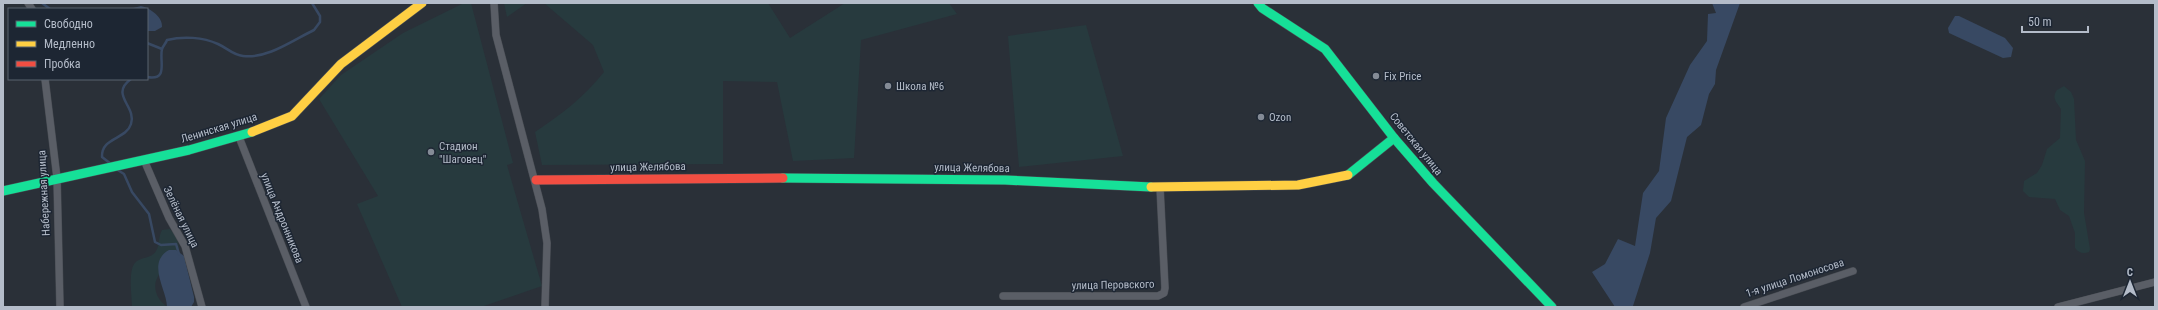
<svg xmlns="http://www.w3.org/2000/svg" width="2158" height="310" font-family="'Roboto Condensed',sans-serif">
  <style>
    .green { fill: #273a3e }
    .water { fill: #384963 }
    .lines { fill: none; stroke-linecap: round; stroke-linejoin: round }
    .stream { stroke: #384963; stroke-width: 2.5 }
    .street-casing { stroke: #484c53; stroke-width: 8 }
    .fast-casing { stroke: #484c53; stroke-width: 10 }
    .slow-casing { stroke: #484c53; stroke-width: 10 }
    .jam-casing { stroke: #484c53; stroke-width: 10 }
    .street { stroke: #5a5e66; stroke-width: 7 }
    .fast { stroke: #16e098; stroke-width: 9 }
    .slow { stroke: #ffcf43; stroke-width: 9 }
    .jam { stroke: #f24e42; stroke-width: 9 }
    .poi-dot { fill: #848b96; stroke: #1d2633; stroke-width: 1.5 }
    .labels { text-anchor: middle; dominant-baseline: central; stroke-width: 3; stroke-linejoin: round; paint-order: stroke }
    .poi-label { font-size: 11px; fill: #b4bcc9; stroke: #1d2633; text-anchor: start }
    .street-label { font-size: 11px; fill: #b4bcc9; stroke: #1d2633 }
  </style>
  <rect width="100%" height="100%" fill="#2a3038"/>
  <!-- green -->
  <g class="green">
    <polygon points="464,3 471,3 513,163 507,165 542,286 481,307 402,307 357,204 378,196 319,99 341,75 403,33"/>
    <polygon points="504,3 527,3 507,17"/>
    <path d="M544 3H768L790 38 845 3H949L957 14 861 40 854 158 793 161 777 82 723 81V164L542 165 535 132C562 114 584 97 604 72L593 45Z"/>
    <polygon points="1086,25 1123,156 1019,167 1008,36"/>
    <path d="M2064 86 2071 92 2074 99 2076 140 2085 161 2084 213 2090 249 2089 252C2083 254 2079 253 2075 248V233L2069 216 2060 210 2055 199 2029 197 2023 191 2024 181 2037 173 2042 165 2047 149 2060 138 2061 109C2057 103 2051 98 2057 90Z"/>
    <path d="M170 229 177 237 179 248C172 266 147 275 158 297 160 301 164 304 167 307H132C132 297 127 267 137 261 143 257 152 258 156 251 160 245 158 237 162 230Z"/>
  </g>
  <!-- water -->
  <g class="water">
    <polygon points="1712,3 1740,3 1716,70 1715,84 1709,94 1701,125 1687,137 1671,201 1656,218 1650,253 1633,306 1615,307 1592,272 1605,264 1618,239 1635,246 1643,193 1659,171 1666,118 1690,65 1707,41 1708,14 1716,13"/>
    <path d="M141 6C150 8 163 17 162 27L155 31H147V9H129Z"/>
    <polygon points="1955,16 1959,16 2005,38 2013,48 2011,57 2003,58 1949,33 1948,28"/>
    <path d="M169 250H176L184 256 194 297V302L191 307H167C167 290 146 263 169 250Z"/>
  </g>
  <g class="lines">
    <!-- stream -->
    <g class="stream">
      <polyline points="42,3 50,9"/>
      <polyline points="147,43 162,49"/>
      <path d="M147 77C169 81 159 61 162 49 163 46 166 43 167 40 183 36 203 37 218 44 227 48 233 55 243 56 268 59 293 40 314 30L320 22V16L312 3"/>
      <path d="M111 164 102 157C101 137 126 140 131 124 137 106 109 95 131 79"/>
      <polyline points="116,169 124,174 132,192 149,214 155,242 161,245 176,244 179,254"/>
    </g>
    <!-- street casing -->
    <g class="street-casing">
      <g id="street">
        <polyline points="28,3 32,9"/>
        <polyline points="494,3 496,35 542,209 547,243 545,307"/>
        <polyline points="45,79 57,178 60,307"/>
        <polyline points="239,137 306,307"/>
        <polyline points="144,160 169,218 185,246 202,307"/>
        <polyline points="1003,296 1158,296 1164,293 1165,288 1160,187"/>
        <polyline points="1744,307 1853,271"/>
        <polyline points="2058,307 2155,282"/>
      </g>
    </g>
    <!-- fast casing -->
    <g class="fast-casing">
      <g id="fast">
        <polyline points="1258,3 1262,8 1325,49 1394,138 1433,183 1552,307"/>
        <polyline points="1348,175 1394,138"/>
        <polyline points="783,178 1005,180 1151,187"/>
        <polyline points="3,191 189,150 252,132"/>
      </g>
    </g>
    <!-- slow casing -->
    <g class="slow-casing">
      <g id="slow">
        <polyline points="252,132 292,116 341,64 422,3"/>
        <polyline points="1151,187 1298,185 1348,175"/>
      </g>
    </g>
    <!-- jam casing -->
    <g class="jam-casing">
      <polyline id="jam" points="536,180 783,178"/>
    </g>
    <!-- street -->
    <use href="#street" class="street"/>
    <!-- fast -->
    <use href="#fast" class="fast"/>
    <!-- slow -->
    <use href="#slow" class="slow"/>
    <!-- jam -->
    <use href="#jam" class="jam"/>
  </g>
  <!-- markers -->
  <g class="poi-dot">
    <circle cx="1376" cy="76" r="4"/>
    <circle cx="888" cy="86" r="4"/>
    <circle cx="1261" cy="117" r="4"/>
    <circle cx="431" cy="152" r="4"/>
  </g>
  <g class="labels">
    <!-- poi labels -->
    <g class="poi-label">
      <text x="1384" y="76">Fix Price</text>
      <text x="896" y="86">Школа №6</text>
      <text x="1269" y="117">Ozon</text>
      <text x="439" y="146">Стадион<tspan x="439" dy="13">"Шаговец"</tspan></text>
    </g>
    <!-- street labels -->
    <g class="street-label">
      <text transform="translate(219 128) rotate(-17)">Ленинская улица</text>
      <text transform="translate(1416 144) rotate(51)">Советская улица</text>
      <text transform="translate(648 167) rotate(-1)">улица Желябова</text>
      <text transform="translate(972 168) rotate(1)">улица Желябова</text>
      <text transform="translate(44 193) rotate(-93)">Набережная улица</text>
      <text transform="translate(181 217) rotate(64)">Зелёная улица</text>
      <text transform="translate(282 218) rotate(68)">улица Андронникова</text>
      <text transform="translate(1795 278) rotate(-18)">1-я улица Ломоносова</text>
      <text transform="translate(1113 285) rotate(-1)">улица Перовского</text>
    </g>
  </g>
  <!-- border -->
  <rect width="2158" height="310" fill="none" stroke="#b4bcc9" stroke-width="8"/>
  <!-- legend -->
  <rect x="8" y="8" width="140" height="72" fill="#1d2633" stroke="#59626f"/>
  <rect x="16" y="21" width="20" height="6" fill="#16e098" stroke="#59626f"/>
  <text x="44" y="28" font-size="12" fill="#b4bcc9">Свободно</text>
  <rect x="16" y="41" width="20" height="6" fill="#ffcf43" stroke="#59626f"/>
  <text x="44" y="48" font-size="12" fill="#b4bcc9">Медленно</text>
  <rect x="16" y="61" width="20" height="6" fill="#f24e42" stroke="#59626f"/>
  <text x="44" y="68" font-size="12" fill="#b4bcc9">Пробка</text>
  <!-- north arrow -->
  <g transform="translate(2130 282)" stroke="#1d2633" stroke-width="3" paint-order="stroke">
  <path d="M0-3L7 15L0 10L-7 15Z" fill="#b4bcc9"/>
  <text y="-6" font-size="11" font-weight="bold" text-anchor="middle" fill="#b4bcc9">С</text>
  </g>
  <!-- scale -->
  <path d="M2022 26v6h66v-6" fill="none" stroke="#b4bcc9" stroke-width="2"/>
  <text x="2028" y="26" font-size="12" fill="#b4bcc9" stroke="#1d2633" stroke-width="3" paint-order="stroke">50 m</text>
</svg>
